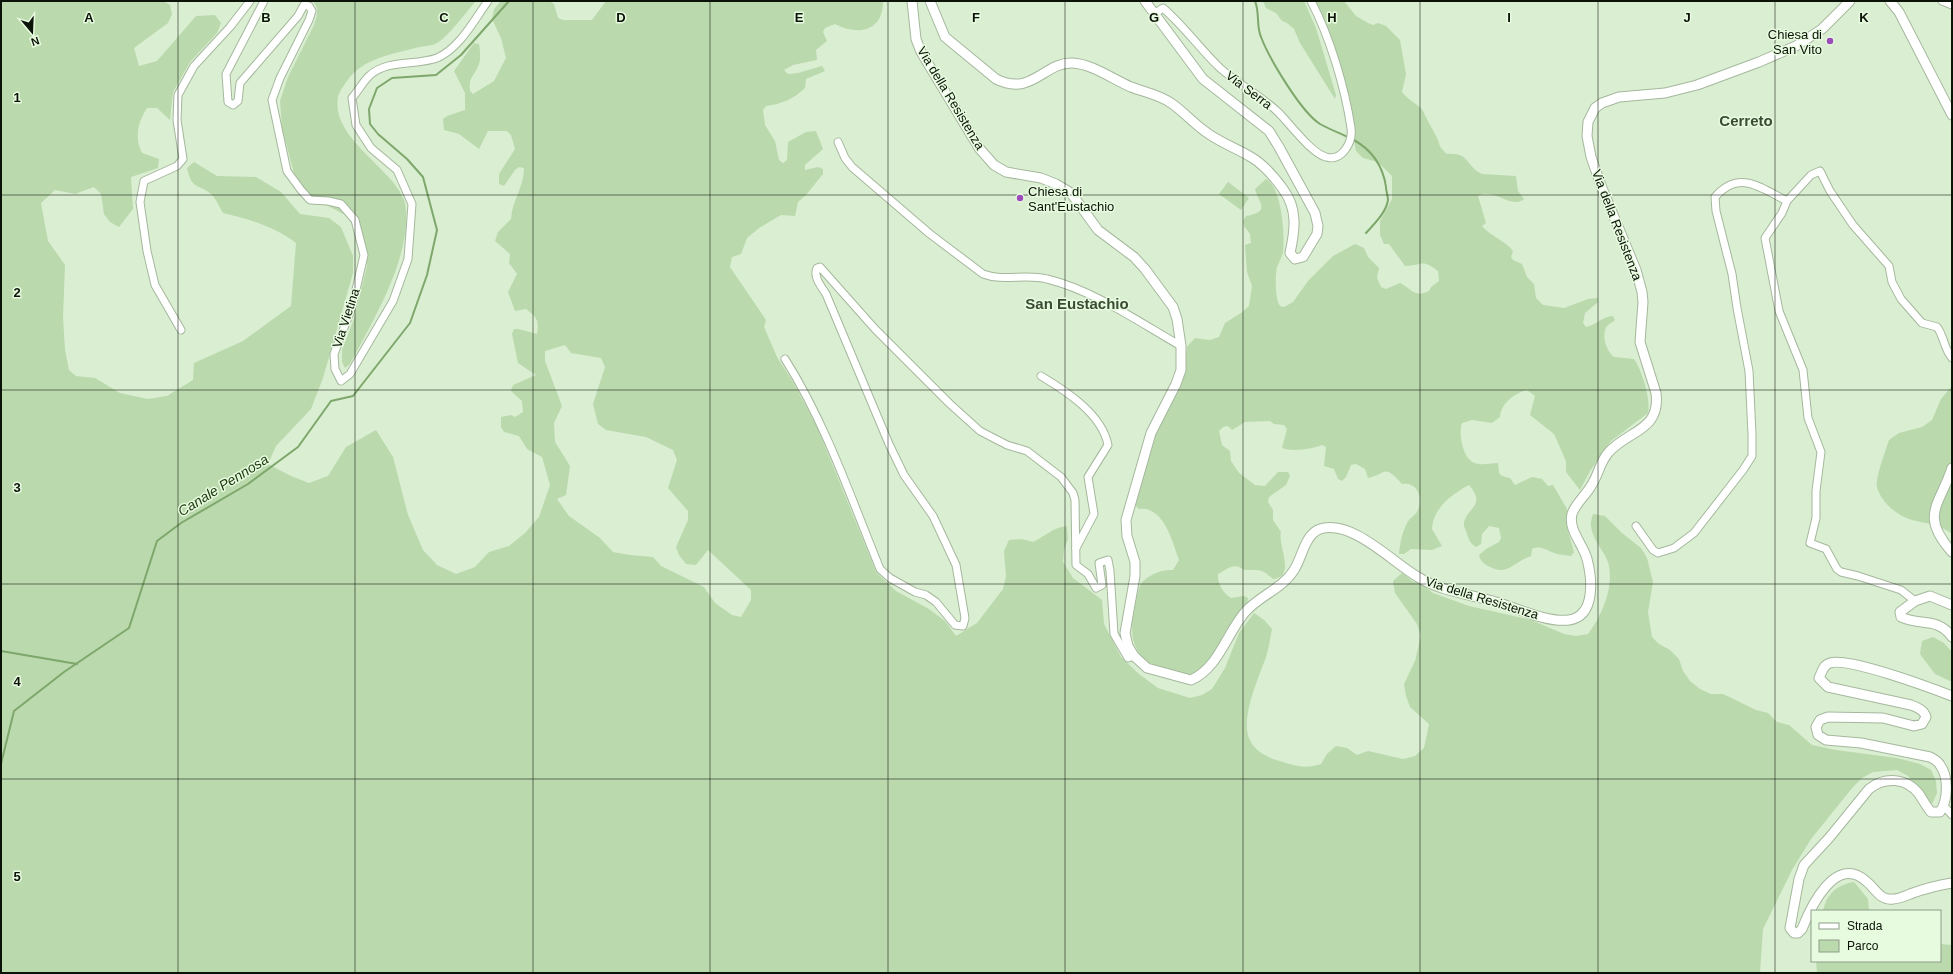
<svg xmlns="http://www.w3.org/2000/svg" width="1953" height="974" font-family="Arial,sans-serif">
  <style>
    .green { fill: #bad9ad; fill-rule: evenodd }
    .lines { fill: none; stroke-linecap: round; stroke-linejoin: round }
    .stream { stroke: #7ea76b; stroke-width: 2 }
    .minor-casing { stroke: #a5b89d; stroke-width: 9 }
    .tertiary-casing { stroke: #a5b89d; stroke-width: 11 }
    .minor { stroke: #fff; stroke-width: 7 }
    .tertiary { stroke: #fff; stroke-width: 9 }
    .grid { fill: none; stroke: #0b1208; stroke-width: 1; stroke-opacity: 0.55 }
    .poi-dot { fill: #9d4bbb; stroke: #e7fbdf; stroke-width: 1.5 }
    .labels { text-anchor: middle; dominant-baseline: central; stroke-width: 3; stroke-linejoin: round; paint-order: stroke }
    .poi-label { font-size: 13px; fill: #0b1208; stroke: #e7fbdf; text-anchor: end }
    .street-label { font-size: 13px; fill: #0b1208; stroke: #e7fbdf }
    .water-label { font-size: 14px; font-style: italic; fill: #1e390e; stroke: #e7fbdf }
    .quarter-label { font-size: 15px; font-weight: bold; fill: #3b4b34; stroke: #e7fbdf }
    .grid-label { font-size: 13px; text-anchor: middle; font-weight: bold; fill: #0b1208; stroke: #e7fbdf; stroke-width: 3; stroke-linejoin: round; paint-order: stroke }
  </style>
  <rect width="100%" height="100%" fill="#daeed2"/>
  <!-- green -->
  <g class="green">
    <path d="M1 1H163L170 5 172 14 168 23 134 48 139 66 157 61 196 16 215 15 221 23 217 33 190 62 173 92 170 120 157 108H147C138 122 134 137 142 153L159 159 158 168 131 177 133 209 119 227 110 222 104 214 101 194 94 187 75 194 55 190 41 203 48 241 65 265 63 317 65 350 69 370 76 376 95 378 120 393 148 399 167 396 193 380 194 363 243 341 291 306 296 243C275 227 249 219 223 213 220 208 217 201 213 196 201 183 192 192 187 168L194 162 217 176 256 177 281 192 300 214 329 218 341 227 353 256V273L323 378 311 409 276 446 268 464 291 476 309 483 328 476 346 447 376 430 393 457 408 515 423 550 437 565 456 574 475 567 489 552 509 546 525 533 539 517 550 485 542 457 527 449 519 436 504 432 501 427V417L511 415 515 417 523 412 522 401 511 391 513 385 536 375 518 363 512 334 514 329H518L537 334C539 320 537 317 526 309L515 311 508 292 517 274 509 263 510 254 495 241 498 232 511 219C512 201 524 187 524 168L519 167 515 170 504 186 499 184V174L515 149 511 135 507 131H488L479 149 459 134 444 130 443 119 447 116 465 110V93L454 71 474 43 479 44C480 49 481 58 479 64 475 76 468 76 470 91L473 94 494 81 506 58 501 38 492 19 494 9 501 1H549L554 4 558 18 563 20H592L606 1H883C883 32 858 36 835 24L825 28 823 32 827 41 816 50 817 60 793 65 784 70 788 74 798 73 822 66 825 71 806 79 805 88C794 99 781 104 766 106L763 110 765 125 775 141 779 160 783 163 787 160 788 142 806 132 816 131 823 149 805 165V170L818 167 823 169V174L806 195 798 202 795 216 781 215 759 228 747 238 741 254 732 257 730 267 766 320 764 327 777 357 793 382 818 429 876 572 896 591 929 609 945 621 956 636 977 623 1003 589 1006 576 1004 551 1009 540 1022 539 1033 542C1047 535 1052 528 1067 526L1068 539 1064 550 1063 562 1073 578 1102 600 1104 624 1121 657 1139 674 1158 688 1190 698 1202 695 1212 689 1225 668 1239 633 1254 613 1264 620 1272 629C1270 638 1269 648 1266 657 1259 677 1239 720 1250 740 1255 751 1265 756 1276 760 1293 765 1303 770 1321 764L1327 754 1336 746 1347 748 1357 755 1368 751 1403 759 1415 756 1424 748 1429 724 1410 707 1406 696 1404 684 1415 661 1421 636 1417 624 1395 593 1393 581 1402 573 1412 581 1423 585 1433 593 1469 606 1531 620 1564 634 1576 636 1588 634C1602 616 1615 585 1608 562 1604 551 1592 539 1591 526 1590 523 1592 518 1593 514L1605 516 1622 533 1641 548 1647 558 1653 582 1648 612 1652 637 1659 644 1670 650 1679 659 1683 671 1690 681 1700 689 1711 694H1723L1756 710 1768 713 1777 722 1789 725 1812 745 1836 750 1897 758 1920 764 1931 770 1936 781 1937 793 1932 804 1908 776 1897 770 1873 772 1862 778 1853 787 1811 839 1792 870 1763 929 1760 973H1ZM565 345 571 353 601 358 605 367 593 404 598 424 606 430 646 437 673 450 677 460 668 488 688 511V520L676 547 679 555 686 564 696 565 708 550 751 590V600L741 617 732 615 715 603 704 587 661 566 653 557 630 555 613 552 600 538 569 516 557 499 566 495 570 466 555 442 554 423 562 406 545 361V351Z"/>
    <path d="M312 1H476C466 12 449 36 437 43 432 46 424 46 419 47 394 54 362 58 347 81 344 85 339 92 338 97 331 135 383 163 400 192 401 196 405 200 405 203 414 253 373 321 350 364L345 368 342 362V350L354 319 367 266 365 244 351 218 309 196 296 181 282 128 280 101 288 77 314 25C317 16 320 7 312 1Z"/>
    <polygon points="1263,1 1304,1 1316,28 1336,95 1335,99 1300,43 1294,29 1287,23 1282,21 1276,13 1266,8"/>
    <path d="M1316 1H1344L1356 16 1368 23 1373 25 1378 23 1386 26 1400 40 1406 74 1402 92C1408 100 1421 106 1423 111 1427 120 1432 128 1436 136 1441 145 1437 145 1447 154 1470 152 1466 167 1482 174L1516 176 1518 191 1524 199C1511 210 1493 187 1478 196L1486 223 1482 226C1491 237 1505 240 1513 251L1511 257 1513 260 1522 264 1527 277 1534 284 1536 298 1543 305 1564 308 1588 299 1598 298V302L1585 313 1583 323 1586 327C1596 325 1603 316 1613 316L1615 320C1613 322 1609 324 1607 326 1601 335 1606 351 1614 357L1634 359C1642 370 1651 400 1648 413L1611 441 1590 471 1580 490 1566 472V461L1554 434 1530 415 1535 396 1527 390C1515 393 1501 403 1500 417L1492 423 1472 420 1462 423C1458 433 1463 460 1475 463 1483 466 1490 463 1498 463 1500 474 1496 475 1510 478L1515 485 1532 477 1542 479 1548 486 1553 485 1567 509V528L1574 552 1571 556C1566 555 1560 555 1554 553 1546 550 1541 545 1532 549L1531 556C1513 562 1508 576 1490 567 1484 564 1481 562 1479 555L1486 549 1499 542 1501 538 1499 528 1489 526 1482 534 1481 544 1476 547C1471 544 1469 540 1467 534 1466 530 1463 526 1464 522 1469 506 1486 505 1469 485 1452 494 1433 508 1432 529L1442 546 1432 550 1411 549 1404 554H1399C1400 543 1402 533 1407 523 1409 519 1414 516 1417 512 1424 499 1418 481 1402 484 1383 463 1387 474 1368 478L1365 469 1356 464 1351 465 1346 477 1342 481 1338 479 1334 469 1324 466 1326 447 1322 445C1312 449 1292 452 1282 448L1287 429 1284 425 1274 424 1270 421 1245 422 1232 430 1228 426 1223 427 1219 431 1222 445 1230 451 1231 461 1239 473 1255 485 1265 486 1278 472H1288L1290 476 1286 485 1269 497 1268 502 1273 510V520L1281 532C1277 545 1297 577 1273 579 1262 569 1261 570 1247 570 1244 570 1242 568 1239 567 1232 564 1224 571 1218 574 1217 583 1223 593 1231 598L1244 596 1248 598C1248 609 1237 614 1231 623 1218 641 1212 666 1190 675 1176 671 1154 670 1144 659 1128 643 1131 622 1136 602 1137 597 1138 589 1141 584 1147 575 1162 569 1173 570L1179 560C1172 541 1164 506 1139 509L1136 506 1135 501 1157 429 1185 367 1187 347 1195 338 1210 340 1219 337 1225 323 1241 313 1249 306 1252 286 1247 272 1245 245 1251 243 1250 234 1244 226 1243 221 1246 216C1271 211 1259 204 1255 189L1266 179C1282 188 1285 235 1283 252 1282 257 1279 262 1277 267 1275 275 1275 300 1280 306L1284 307 1293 302 1308 281 1333 256 1355 244 1364 248 1368 257 1379 268 1377 278 1381 287 1386 289 1400 283C1412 289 1414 298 1429 291L1431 287 1439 281 1438 271C1421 258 1422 266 1405 266L1389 244H1384L1380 235V221L1392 199V176L1378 162 1363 158 1356 151 1338 62Z"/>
    <polygon points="1228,182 1249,198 1241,210 1219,194"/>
    <path d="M1952 386V534C1940 524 1927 524 1912 520 1898 516 1881 503 1877 487 1875 479 1886 449 1889 440L1899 433 1922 427 1932 420 1941 399Z"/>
    <polygon points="1933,637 1944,643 1952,652 1952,682 1935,674 1920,654 1922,641"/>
    <path d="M1854 882 1868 899 1869 911H1823C1827 893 1837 885 1854 882Z"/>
    <polygon points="1940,944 1952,945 1952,973 1817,973 1816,961 1940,961"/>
  </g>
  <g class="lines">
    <!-- stream -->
    <g class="stream">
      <path d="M1255 1C1260 13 1256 26 1261 37 1269 58 1301 112 1320 124 1329 129 1339 133 1348 137"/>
      <path d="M1352 139C1371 149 1383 166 1386 187 1386 191 1388 196 1388 200 1386 213 1374 224 1366 233"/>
      <polyline points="1,651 77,664"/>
      <polyline points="1,764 14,711 64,672 129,628 157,541 181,523 248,484 298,447 331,401 353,396 410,323 427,275 437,230 423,177 407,159 378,134 370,124 369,109 377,88 392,78 436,75 461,55 509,1"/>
    </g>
    <!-- minor casing -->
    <g class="minor-casing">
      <g id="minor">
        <path d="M264 1 226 74 228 102 233 105 238 101 240 83 298 16 304 5 309 6 312 11 309 20 280 78 272 100 287 171 301 190 310 200 328 201 341 204 355 220 364 255 352 307 334 354 335 369 341 381 350 374 393 301 408 259 412 204 397 170 371 148 356 125 352 98C358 91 363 82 369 76 387 59 415 66 437 58 460 48 474 20 488 1"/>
        <polyline points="1942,1 1952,5"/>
        <path d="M1154 14 1163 8C1184 26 1200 49 1220 68 1238 84 1260 95 1278 112 1290 124 1311 153 1326 157 1342 162 1353 142 1351 128 1345 88 1330 37 1311 1"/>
        <path d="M838 142 845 158 852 167 930 234 983 274C1004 282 1025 273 1047 279 1093 290 1139 322 1181 346"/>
        <polyline points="1787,201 1782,213 1765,238 1779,311 1803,370 1808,418 1821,452 1816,491 1816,518 1810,543 1826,549 1837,569 1841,572 1858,576 1901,590 1915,601"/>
        <polyline points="181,330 155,285 147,251 140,202 144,181 177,166 183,159 177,120 178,95 194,66 230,27 250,1"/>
        <path d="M785 359C826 424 851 498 880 569L890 578 915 592 926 595 936 602 955 625 963 626 965 618 956 565 933 516 904 475 889 444 826 294C821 286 813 277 817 268L820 267 875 329 950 404 980 431 1007 445 1027 451 1061 477 1073 493 1075 500 1076 565 1088 574 1096 588 1102 585 1099 563 1108 560 1110 571 1114 634 1128 658 1134 656"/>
        <path d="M1041 376C1066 391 1102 414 1108 445L1088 477 1094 514 1076 548"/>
        <path d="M1636 526 1653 550 1658 553 1674 548 1694 533 1743 470 1752 456V434L1749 371 1737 308 1732 274 1716 211 1715 197C1739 169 1761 188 1787 201L1811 175 1820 171 1830 191 1853 225 1889 266 1892 282 1901 299 1922 323 1937 327C1944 336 1944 349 1952 358"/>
        <polyline points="1944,806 1952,815"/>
      </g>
    </g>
    <!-- tertiary casing -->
    <g class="tertiary-casing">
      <g id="tertiary">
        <path d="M912 1 916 39 921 52 979 148 994 165 1006 172 1041 178 1056 184 1071 193 1098 230 1134 257 1145 269 1173 307 1177 319 1181 346V370L1176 384 1151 433 1126 520 1127 536 1135 562V576L1125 633 1128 646 1134 656 1147 668 1191 680C1219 668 1227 632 1246 611 1261 595 1283 588 1294 570 1302 558 1305 534 1320 529 1352 519 1392 562 1418 577 1440 591 1468 594 1493 601 1515 607 1546 623 1569 620 1596 616 1592 578 1587 559 1583 544 1568 530 1572 514 1575 504 1586 495 1591 486 1598 476 1600 462 1608 453 1628 430 1661 431 1656 393L1640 342 1643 302 1642 292 1636 270 1602 188 1591 157 1587 136 1588 122 1595 108 1602 103 1619 97 1665 93 1697 85 1759 62 1796 46 1822 29 1850 1"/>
        <path d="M930 1 945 37 996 79C1032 97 1044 62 1072 63 1093 64 1112 79 1131 87 1144 92 1160 95 1171 103 1183 111 1193 123 1206 132 1219 142 1236 148 1251 157 1263 164 1275 178 1283 189 1298 209 1295 230 1290 253L1295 259 1303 257 1317 234 1318 226 1315 213 1279 147 1269 131 1203 79 1145 1"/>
        <polyline points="1890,1 1899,12 1952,115"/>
        <path d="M1952 468C1940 505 1919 515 1952 552"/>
        <path d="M1952 605 1930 596 1915 601 1900 612 1901 617C1920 626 1938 617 1952 637"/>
        <path d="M1952 696C1931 688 1848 657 1830 663 1823 665 1822 672 1819 678L1828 687 1911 705C1918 708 1924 710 1926 717L1922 724 1914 726 1883 718 1828 717 1820 720 1816 727 1818 735 1826 740 1861 743 1930 757C1934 759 1938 761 1940 765 1949 777 1948 800 1940 812H1931C1926 806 1923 800 1919 794 1906 777 1884 777 1869 789L1829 838 1804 865 1799 879 1790 928 1794 933H1798L1802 929C1811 906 1836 854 1866 881 1875 888 1880 901 1893 899 1899 899 1905 896 1910 894 1924 889 1938 885 1952 883"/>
      </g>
    </g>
    <!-- minor -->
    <use href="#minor" class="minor"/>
    <!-- tertiary -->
    <use href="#tertiary" class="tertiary"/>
  </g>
  <!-- grid -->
  <path class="grid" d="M178 1V973M355 1V973M533 1V973M710 1V973M888 1V973M1065 1V973M1243 1V973M1420 1V973M1598 1V973M1775 1V973M1 195H1952M1 390H1952M1 584H1952M1 779H1952"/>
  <!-- markers -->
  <g class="poi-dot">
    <circle cx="1830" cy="41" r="4"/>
    <circle cx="1020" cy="198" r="4"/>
  </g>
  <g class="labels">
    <!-- poi labels -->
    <g class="poi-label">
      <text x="1822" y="34">Chiesa di<tspan x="1822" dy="15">San Vito</tspan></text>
      <text x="1028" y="191" text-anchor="start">Chiesa di<tspan x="1028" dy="15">Sant'Eustachio</tspan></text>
    </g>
    <!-- street labels -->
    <g class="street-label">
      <text transform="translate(1249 90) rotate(37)">Via Serra</text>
      <text transform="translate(951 98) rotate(59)">Via della Resistenza</text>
      <text transform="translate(1617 225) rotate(69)">Via della Resistenza</text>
      <text transform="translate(346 318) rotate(-72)">Via Vietina</text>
      <text transform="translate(1482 598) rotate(17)">Via della Resistenza</text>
    </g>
    <!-- water labels -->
    <g class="water-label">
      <text transform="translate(223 485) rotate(-32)">Canale Pennosa</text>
    </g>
    <!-- quarter labels -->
    <g class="quarter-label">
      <text x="1746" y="120">Cerreto</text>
      <text x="1077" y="303">San Eustachio</text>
    </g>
  </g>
  <g class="grid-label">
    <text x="89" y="22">A</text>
    <text x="266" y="22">B</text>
    <text x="444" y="22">C</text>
    <text x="621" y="22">D</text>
    <text x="799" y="22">E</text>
    <text x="976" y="22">F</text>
    <text x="1154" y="22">G</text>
    <text x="1332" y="22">H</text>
    <text x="1509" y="22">I</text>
    <text x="1687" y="22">J</text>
    <text x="1864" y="22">K</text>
    <text x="17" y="102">1</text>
    <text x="17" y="297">2</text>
    <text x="17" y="492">3</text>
    <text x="17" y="686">4</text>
    <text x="17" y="881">5</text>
  </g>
  <!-- border -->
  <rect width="1953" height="974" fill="none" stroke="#0b1208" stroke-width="4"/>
  <!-- legend -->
  <rect x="1811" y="910" width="130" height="52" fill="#e7fbdf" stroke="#8f9e89"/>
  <rect x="1819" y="923" width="20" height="6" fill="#ffffff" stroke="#8f9e89"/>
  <text x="1847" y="930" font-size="12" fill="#0b1208">Strada</text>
  <rect x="1819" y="940" width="20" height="12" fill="#bad9ad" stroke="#8f9e89"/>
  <text x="1847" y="950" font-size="12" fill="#0b1208">Parco</text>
  <!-- north arrow -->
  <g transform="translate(32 32) rotate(161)" stroke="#e7fbdf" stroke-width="3" paint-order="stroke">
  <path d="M0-3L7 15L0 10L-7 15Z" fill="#0b1208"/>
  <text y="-6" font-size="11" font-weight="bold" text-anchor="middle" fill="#0b1208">N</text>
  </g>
</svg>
